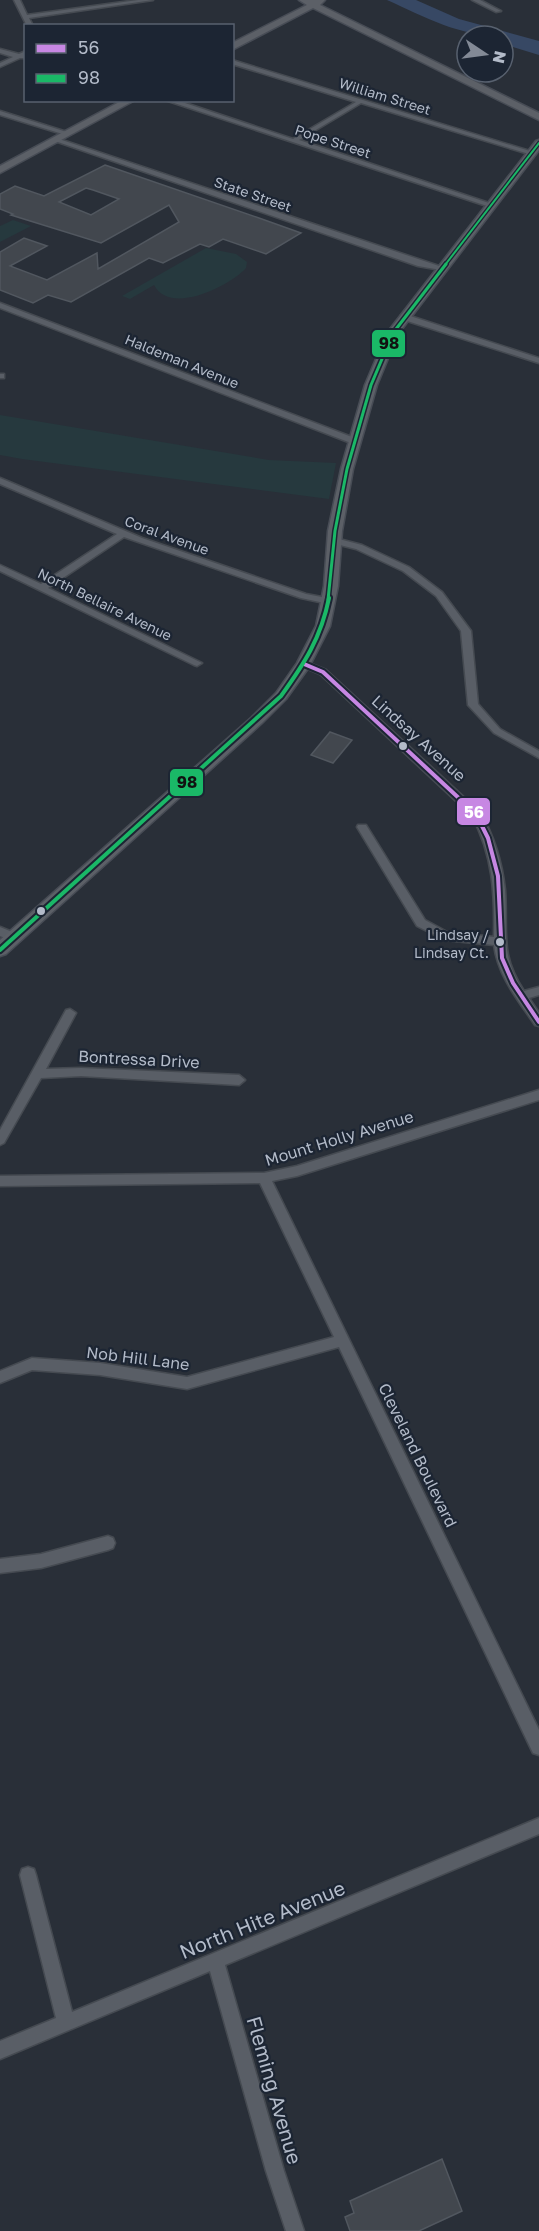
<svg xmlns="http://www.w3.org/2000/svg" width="539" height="2231" font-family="'Golos Text',sans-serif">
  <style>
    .green { fill: #26393e }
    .water { fill: #374864 }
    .building { fill: #42474e; stroke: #51575f; stroke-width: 1.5; fill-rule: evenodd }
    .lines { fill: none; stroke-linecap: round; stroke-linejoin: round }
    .street-casing { stroke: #454a51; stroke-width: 3 }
    .primary-casing { stroke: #474c55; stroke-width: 3 }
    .street { fill: #595e66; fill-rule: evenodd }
    .primary { fill: #5c6067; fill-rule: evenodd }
    .bus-1-casing { stroke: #1c2533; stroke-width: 8 }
    .bus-2-far2-casing { stroke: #1c2533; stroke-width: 4.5 }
    .bus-2-far1-casing { stroke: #1c2533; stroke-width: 6 }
    .bus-2-casing { stroke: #1c2533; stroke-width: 8 }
    .bus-1 { stroke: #c787e3; stroke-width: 4 }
    .bus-2-far2 { stroke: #1ab867; stroke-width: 2 }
    .bus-2-far1 { stroke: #1ab867; stroke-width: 3 }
    .bus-2 { stroke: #1ab867; stroke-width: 4 }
    .bus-dot { fill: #b3bbc9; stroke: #1c2533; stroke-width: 2 }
    .labels { text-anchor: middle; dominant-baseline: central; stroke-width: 4.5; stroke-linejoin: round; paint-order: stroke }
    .far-street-label { font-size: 14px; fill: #b3bbc9; stroke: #1c2533 }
    .bus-label { font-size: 14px; fill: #b3bbc9; stroke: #1c2533; text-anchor: end }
    .street-label { font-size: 16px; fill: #b3bbc9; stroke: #1c2533 }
    .near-street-label { font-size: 20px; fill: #b3bbc9; stroke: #1c2533 }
    .line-badge { stroke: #1c2533; stroke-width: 2 }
    .badge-label { font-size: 16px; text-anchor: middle; font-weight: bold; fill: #fff }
    .pale-badge-label { font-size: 16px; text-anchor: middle; font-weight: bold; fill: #111 }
  </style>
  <rect width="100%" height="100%" fill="#292f38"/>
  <!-- green -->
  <g class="green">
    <polygon points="13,220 31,226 0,242 0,226"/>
    <path d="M206 248 236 254 247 262 246 268C230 286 170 316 154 285L130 299 122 296Z"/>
    <polygon points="0,415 269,460 336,463 329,499 22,459 0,455"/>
  </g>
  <!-- water -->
  <path class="water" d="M387 0H416L459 19 539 41V55L503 44V36C458 36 427 18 387 0Z"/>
  <!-- building -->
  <g class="building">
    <path d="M105 165 259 218 301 233 266 254 223 239 209 247 200 244 163 263 149 258 71 302 48 295 33 303 0 290V252L24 238 47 246 10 266 47 280 97 253 98 269 179 222 169 205 101 243 11 215 13 214 0 209V194L15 186 44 196ZM86 188 93 190 119 199 91 215 59 202Z"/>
    <polygon points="330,732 352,740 333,763 311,755"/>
    <polygon points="442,2159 462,2211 419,2231 350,2231 345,2217 354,2213 350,2201"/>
  </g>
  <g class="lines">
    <!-- street casing -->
    <g class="street-casing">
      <g id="street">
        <polygon points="14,0 20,0 27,15 138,0 153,0 29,18 33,26 27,26"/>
        <polygon points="472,0 480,0 501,11 496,12"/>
        <polygon points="0,49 19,54 26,51 24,58 20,58 0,67 0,63 13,57 0,53"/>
        <polygon points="232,60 533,152 534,153 529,154 361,103 299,140 492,204 492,206 490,207 165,100 176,100 293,139 356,102 232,64"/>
        <polygon points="0,111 70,133 71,134 66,135 0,115"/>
        <polygon points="55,139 59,139 445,268 441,270 418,266 55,141"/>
        <polygon points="0,303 357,439 358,441 351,443 0,308"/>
        <polygon points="401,315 407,315 539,358 539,363 401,319"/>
        <rect x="0" y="374" width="4" height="4"/>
        <polygon points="0,478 142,538 306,594 332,599 334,601 329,604 301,598 124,537 48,588 202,663 197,666 194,665 0,571 0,565 41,584 117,534 0,484"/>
        <polygon points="335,538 362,545 409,567 442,592 471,631 478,704 500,729 539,751 539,758 494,733 468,705 461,631 436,596 403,571 356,549 332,543 332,539"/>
        <path d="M304 661 326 670 480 812C494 836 502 862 505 890 508 932 499 954 524 991L539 987V995L529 998 539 1013V1026L535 1025C518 1000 498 976 494 945L445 940 417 926 357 827 358 825H366L425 920 447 932 494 937C495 894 493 855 472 816L320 674 301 666V662Z"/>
        <polygon points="0,927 17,934 18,937 17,940 13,941 0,936"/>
        <polygon points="70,1009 76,1013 46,1069 81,1068 239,1075 245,1080 239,1085 81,1076 41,1078 4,1143 0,1145 0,1130 66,1010"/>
        <polygon points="539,1090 539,1100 297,1176 272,1181 539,1730 539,1755 533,1753 339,1347 187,1389 100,1375 32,1370 0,1383 0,1371 32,1358 100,1363 187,1377 334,1337 260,1183 0,1186 0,1176 264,1173 297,1166"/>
        <polygon points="108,1536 113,1538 115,1543 113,1548 108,1550 41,1568 0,1573 0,1559 41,1554"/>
        <polygon points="539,1818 539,1834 225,1965 284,2171 304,2231 286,2231 266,2171 210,1971 0,2059 0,2041 56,2018 20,1875 22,1869 28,1867 34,1869 36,1875 72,2012"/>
      </g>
    </g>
    <!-- primary casing -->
    <g class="primary-casing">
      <g id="primary">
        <polygon points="299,0 325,0 320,5 539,113 539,120 313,8 232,50 232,43 307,5"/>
        <polygon points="123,100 135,100 0,173 0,166"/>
        <polygon points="539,140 539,150 398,334 377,385 353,469 342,531 338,586 330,626 309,667 286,699 262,723 6,954 0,956 0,940 252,717 276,693 297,663 316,626 324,586 328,531 341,469 365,385 387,333 536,141"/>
      </g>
    </g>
    <!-- street -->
    <use href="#street" class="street"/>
    <!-- primary -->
    <use href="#primary" class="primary"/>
    <!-- bus-1 casing -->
    <g class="bus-1-casing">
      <polyline id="bus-1" points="304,664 323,672 476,814 488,838 498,876 502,958 513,983 539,1022"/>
    </g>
    <!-- bus-2-far2 casing -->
    <g class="bus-2-far2-casing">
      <polyline id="bus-2-far2" points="445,265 539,143"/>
    </g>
    <!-- bus-2-far1 casing -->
    <g class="bus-2-far1-casing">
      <polyline id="bus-2-far1" points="328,600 335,531 347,469 371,385 393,333 446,264"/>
    </g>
    <!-- bus-2 casing -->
    <g class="bus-2-casing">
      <path id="bus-2" d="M0 950 281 696C304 664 321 638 329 598"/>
    </g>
    <!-- bus-1 -->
    <use href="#bus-1" class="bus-1"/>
    <!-- bus-2-far2 -->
    <use href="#bus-2-far2" class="bus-2-far2"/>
    <!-- bus-2-far1 -->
    <use href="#bus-2-far1" class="bus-2-far1"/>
    <!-- bus-2 -->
    <use href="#bus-2" class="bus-2"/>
  </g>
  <!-- markers -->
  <g class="bus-dot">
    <circle cx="403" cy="746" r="5"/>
    <circle cx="41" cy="911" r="5"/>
    <circle cx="500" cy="942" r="5"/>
  </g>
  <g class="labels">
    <!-- far-street labels -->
    <g class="far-street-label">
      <text transform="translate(385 96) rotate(17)">William Street</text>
      <text transform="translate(333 141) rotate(18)">Pope Street</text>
      <text transform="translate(253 194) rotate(19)">State Street</text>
      <text transform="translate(182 361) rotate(22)">Haldeman Avenue</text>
      <text transform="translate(167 535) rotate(20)">Coral Avenue</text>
      <text transform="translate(105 604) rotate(26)">North Bellaire Avenue</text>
    </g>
    <!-- bus labels -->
    <g class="bus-label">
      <text x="489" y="934">Lindsay /<tspan x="489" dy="18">Lindsay Ct.</tspan></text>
    </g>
    <!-- street labels -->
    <g class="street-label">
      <text transform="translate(419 738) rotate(42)">Lindsay Avenue</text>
      <text transform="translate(139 1059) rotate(3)">Bontressa Drive</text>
      <text transform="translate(339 1138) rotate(-17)">Mount Holly Avenue</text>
      <text transform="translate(138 1358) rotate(7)">Nob Hill Lane</text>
      <text transform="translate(418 1455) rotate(64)">Cleveland Boulevard</text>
    </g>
    <!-- near-street labels -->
    <g class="near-street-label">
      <text transform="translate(262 1919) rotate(-22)">North Hite Avenue</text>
      <text transform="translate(275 2090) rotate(74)">Fleming Avenue</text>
    </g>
  </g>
  <g class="line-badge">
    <rect x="371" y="329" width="35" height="29" rx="6" fill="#1ab867"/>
    <rect x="169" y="768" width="35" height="29" rx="6" fill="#1ab867"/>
    <rect x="456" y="797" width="35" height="29" rx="6" fill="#c787e3"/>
  </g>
  <g class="badge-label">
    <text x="474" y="818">56</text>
  </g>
  <g class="pale-badge-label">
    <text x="389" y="349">98</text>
    <text x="187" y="788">98</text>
  </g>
  <!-- legend -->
  <rect x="24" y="24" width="210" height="78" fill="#1c2533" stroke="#58616f" stroke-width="1.5"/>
  <rect x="36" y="44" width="30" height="9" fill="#c787e3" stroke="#58616f" stroke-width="1.5"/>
  <text x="78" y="54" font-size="18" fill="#b3bbc9">56</text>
  <rect x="36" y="74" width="30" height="9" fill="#1ab867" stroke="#58616f" stroke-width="1.5"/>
  <text x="78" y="84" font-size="18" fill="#b3bbc9">98</text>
  <!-- north arrow -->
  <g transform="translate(485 54) rotate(103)"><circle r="28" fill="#1c2533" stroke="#58616f" stroke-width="1.5"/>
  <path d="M0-4.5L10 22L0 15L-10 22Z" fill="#838a96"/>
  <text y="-9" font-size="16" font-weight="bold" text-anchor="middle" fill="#b3bbc9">N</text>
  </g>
</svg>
